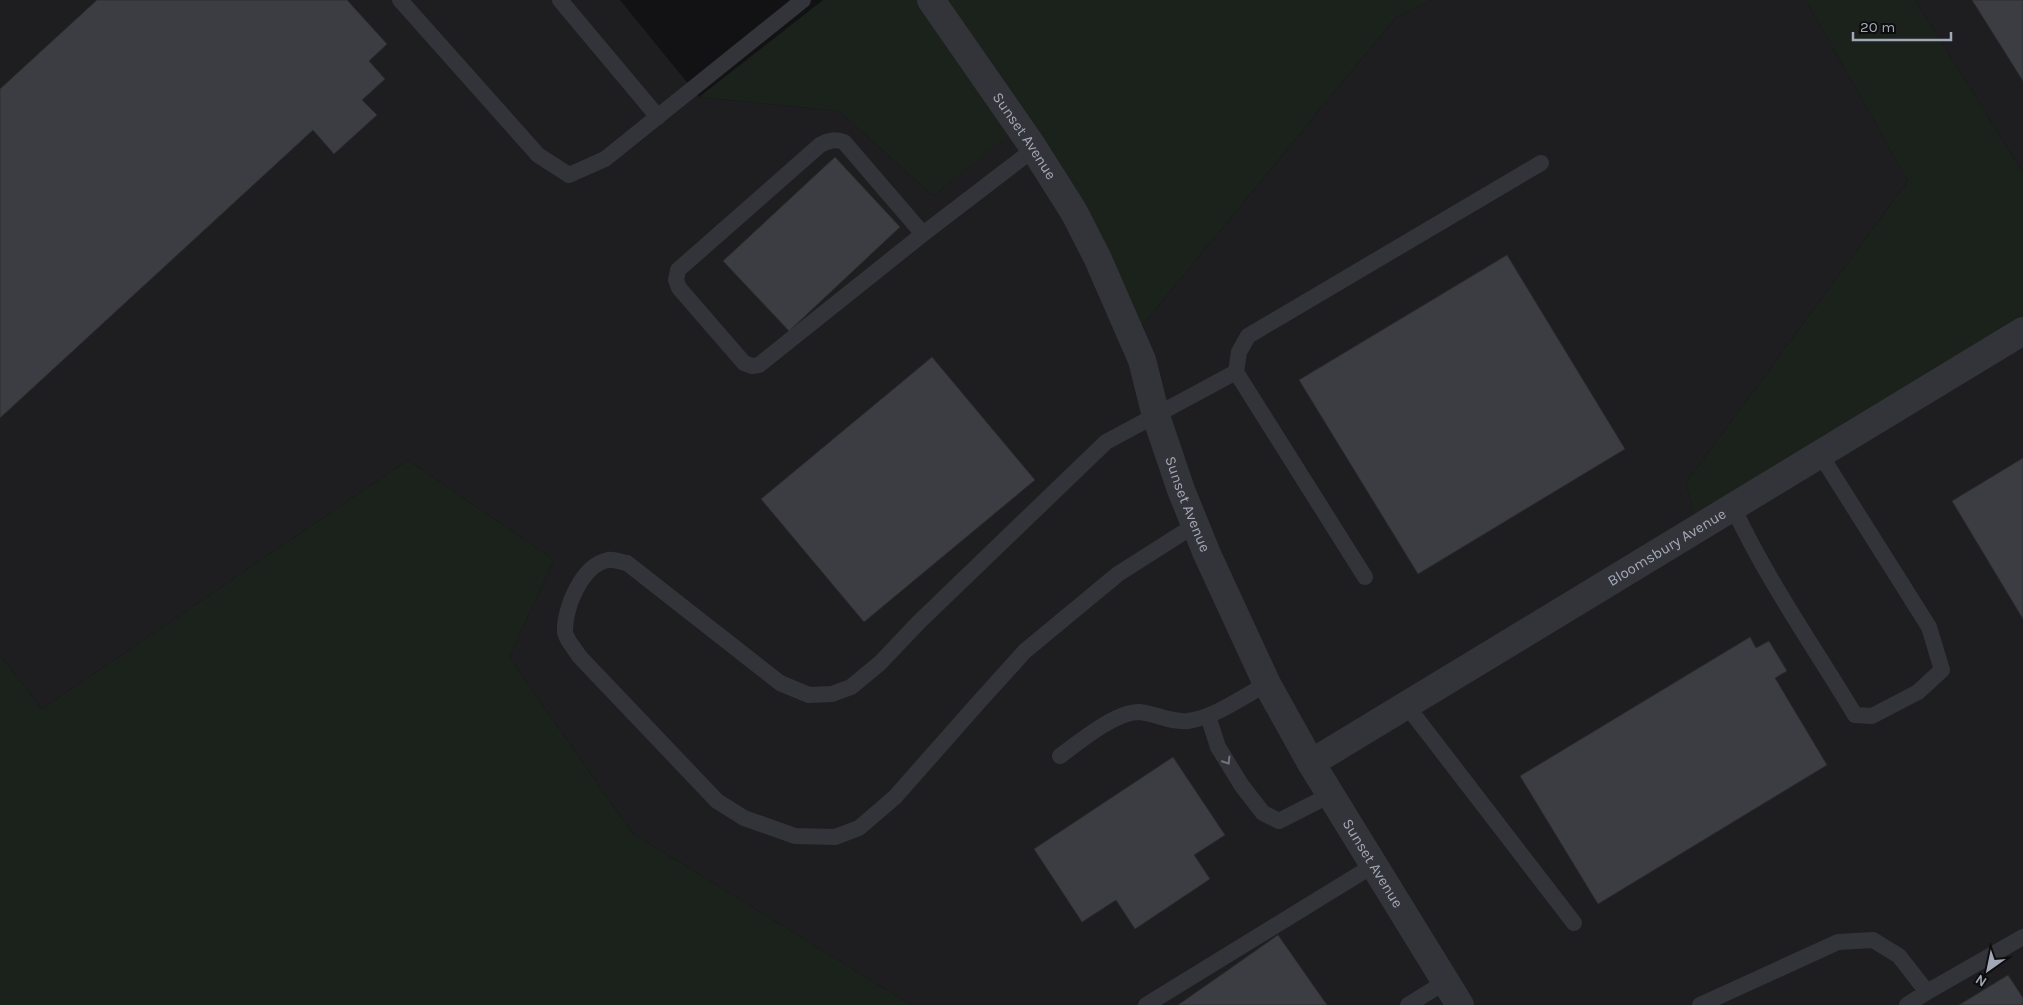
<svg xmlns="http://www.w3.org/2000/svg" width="2023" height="1005" font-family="Karla,sans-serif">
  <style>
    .built { fill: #1e1e21 }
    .green { fill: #1a221b }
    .building { fill: #3c3d42; stroke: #2c2c30 }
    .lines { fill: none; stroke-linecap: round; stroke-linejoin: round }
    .lane { stroke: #333439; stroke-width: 16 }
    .street { stroke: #333439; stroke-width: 28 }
    .oneway { stroke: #71747e }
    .labels { text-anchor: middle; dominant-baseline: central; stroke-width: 4; stroke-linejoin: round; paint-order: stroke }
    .street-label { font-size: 15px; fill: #a3a8b6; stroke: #0d0d0f }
  </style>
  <rect width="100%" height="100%" fill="#121214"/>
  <path class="built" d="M 0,0 L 620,0 L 699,97 L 839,111 L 933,196 L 1019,126 L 1131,339 L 1396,17 L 1432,0 L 1806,0 L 1908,181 L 1686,483 L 1699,533 L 2023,335 L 2023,1005 L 911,1005 L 632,833 L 509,657 L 554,560 L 408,460 L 42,709 L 0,655 Z
    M 1915,0 L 2023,0 L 2023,173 Z"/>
  <path class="green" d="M 823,0 L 1432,0 L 1396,17 L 1131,339 L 1019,127 L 933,196 L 839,111 L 699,97 Z
    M 1806,0 L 1915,0 L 2023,173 L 2023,335 L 1699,533 L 1686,483 L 1908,181 Z
    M 408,460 L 554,560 L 509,657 L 632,833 L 911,1005 L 0,1005 L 0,655 L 42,709 Z"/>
  <path class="building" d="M 97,0 L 347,0 L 387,44 L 369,61 L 385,79 L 362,100 L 377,115 L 334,154 L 313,130 L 0,418 L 0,89 Z
    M 1972,0 L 2023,0 L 2023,81 Z
    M 835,157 L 900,227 L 789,331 L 723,261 Z
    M 1507,255 L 1625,449 L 1418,574 L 1299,380 Z
    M 932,357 L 1035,480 L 864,622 L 761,499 Z
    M 2023,458 L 2023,619 L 1952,501 Z
    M 1750,637 L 1756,648 L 1769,641 L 1787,671 L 1775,678 L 1827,765 L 1598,904 L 1520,776 Z
    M 1173,757 L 1225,835 L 1194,855 L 1210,879 L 1135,929 L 1116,900 L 1082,922 L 1034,849 Z
    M 1278,935 L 1327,1005 L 1178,1005 Z
    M 2008,975 L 2023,998 L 2023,1005 L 1959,1005 Z"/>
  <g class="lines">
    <path class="lane" d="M 400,0 L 538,155 L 569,175 L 605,159 L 803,0
      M 560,0 L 658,117
      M 923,234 L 844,142 C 835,139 829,140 820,145 L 678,270 L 676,280 L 679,288 L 744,363 L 752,366 L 759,365 L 923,234 L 1034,149
      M 1236,372 L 1365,577
      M 1733,507 C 1767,580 1814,647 1855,715 L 1872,716 L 1918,692 L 1942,670 L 1929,627 L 1820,454
      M 1195,525 L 1118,574 L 1025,651 L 978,703 L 895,797 L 859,828 L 835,837 L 795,836 L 744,818 L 717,801 L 579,656 C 575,649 566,640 565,632 C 564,608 582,565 608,560 C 614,559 621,562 627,563 L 780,683 L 809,695 L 832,694 L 851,687 L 880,663 L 919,622 L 1106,442 L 1236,372 L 1239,352 L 1248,336 L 1541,163
      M 1407,706 L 1574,923
      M 1208,716 L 1218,747 L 1242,786 L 1263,813 L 1279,821 L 1330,795
      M 1060,756 C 1079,742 1115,712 1139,712 C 1155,713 1171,723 1188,721 C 1216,717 1242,697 1267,684
      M 1146,1005 L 1374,865
      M 1408,1005 L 1445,982
      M 1700,1005 L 1838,942 L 1873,940 L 1899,956 L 1927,992 L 2023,937
      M 1907,1005 L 1927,992"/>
    <g class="street">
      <path id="s1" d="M 931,0 L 1031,144 L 1074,212 L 1097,257 L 1142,360 L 1156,416 L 1181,490 L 1207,554 L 1267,684 L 1311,763 L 1460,1005"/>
      <path id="s2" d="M 1311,763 L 2023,331"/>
    </g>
  </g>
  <defs><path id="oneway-chevron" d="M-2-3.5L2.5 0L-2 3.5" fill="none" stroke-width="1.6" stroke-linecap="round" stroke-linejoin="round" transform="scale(1.25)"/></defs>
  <use class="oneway" href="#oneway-chevron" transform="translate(1227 761) rotate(58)"/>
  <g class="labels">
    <g class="street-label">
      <text stroke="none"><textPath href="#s1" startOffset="165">Sunset Avenue</textPath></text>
      <text stroke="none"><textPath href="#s1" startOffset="570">Sunset Avenue</textPath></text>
      <text stroke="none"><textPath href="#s2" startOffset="416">Bloomsbury Avenue</textPath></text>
      <text stroke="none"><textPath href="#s1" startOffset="975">Sunset Avenue</textPath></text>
    </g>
  </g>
  <g transform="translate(1988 970) rotate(213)" stroke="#0d0d0f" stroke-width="4" paint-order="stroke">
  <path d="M0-4L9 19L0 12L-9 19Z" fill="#a3a8b6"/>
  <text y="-8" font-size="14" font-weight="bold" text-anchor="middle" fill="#a3a8b6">N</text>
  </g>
  <path d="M1853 32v8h98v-8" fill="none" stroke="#a3a8b6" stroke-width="2.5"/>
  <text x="1860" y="32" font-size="15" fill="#a3a8b6" stroke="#0d0d0f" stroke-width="4" paint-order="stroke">20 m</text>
</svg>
